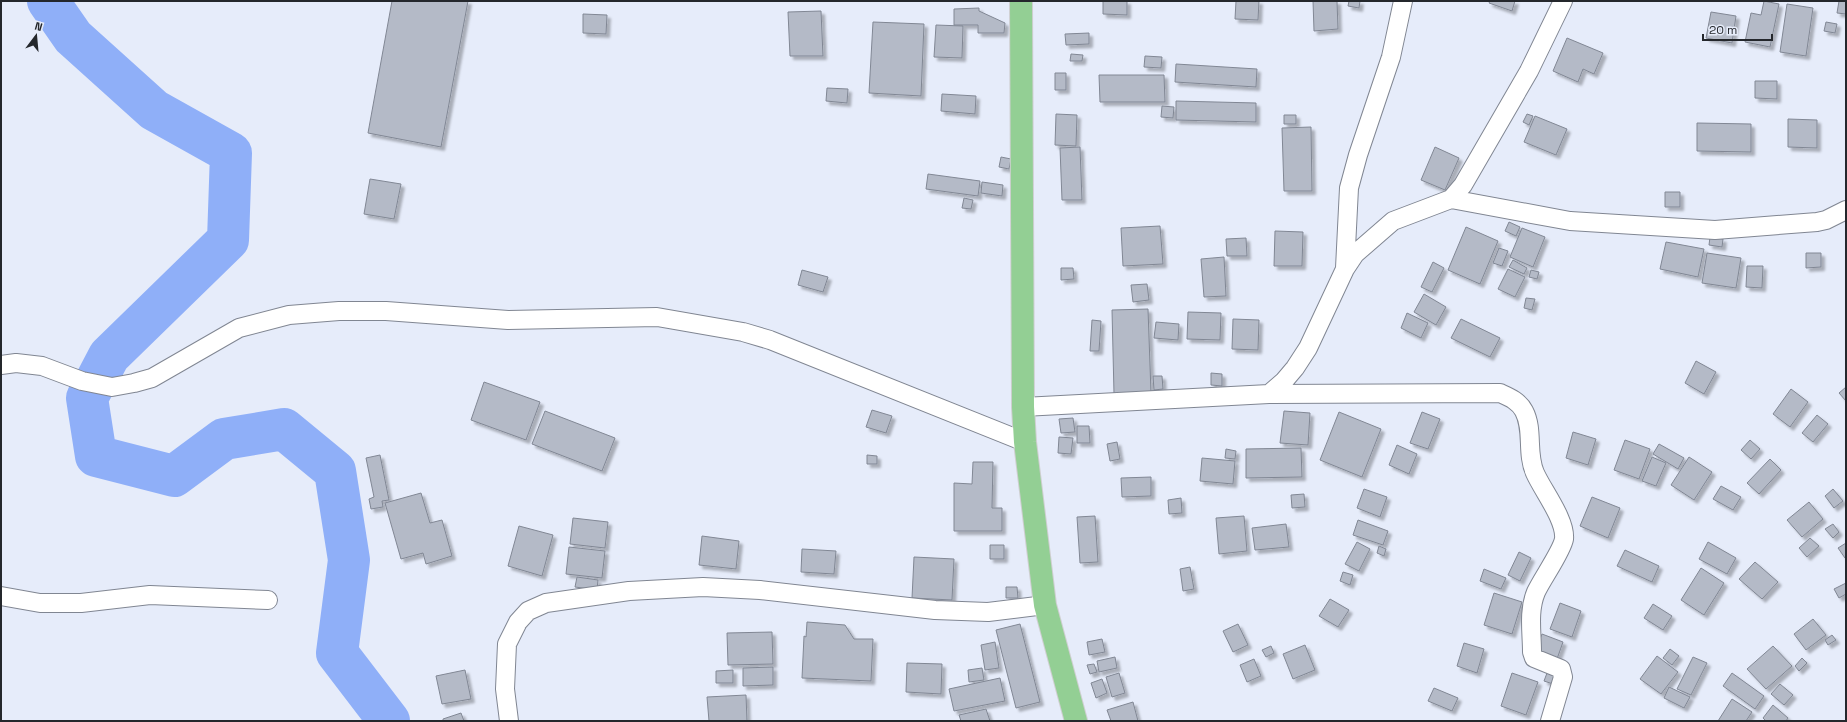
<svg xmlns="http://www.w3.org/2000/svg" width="1847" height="722" font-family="'Space Grotesk',sans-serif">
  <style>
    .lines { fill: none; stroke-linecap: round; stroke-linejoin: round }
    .river { stroke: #8faff8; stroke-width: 42 }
    .building { fill: #b4bac7; stroke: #818794; filter: url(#shadow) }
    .street-casing { stroke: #808692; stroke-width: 20 }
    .highway-casing { stroke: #cfcfd1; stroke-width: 24 }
    .street { stroke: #fff; stroke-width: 18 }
    .highway { stroke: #93cf94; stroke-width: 22 }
  </style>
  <defs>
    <filter id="shadow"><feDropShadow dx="3.5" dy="3.5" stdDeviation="1" flood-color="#0004"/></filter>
  </defs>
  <rect width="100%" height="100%" fill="#e6ecfa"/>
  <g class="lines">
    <path class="river" d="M 48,1 L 73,37 L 154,110 L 231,153 L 228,240 L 109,356 L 87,398 L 96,456 L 174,476 L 224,439 L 284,429 L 335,471 L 349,560 L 337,653 L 389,721"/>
  </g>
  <path class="building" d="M 392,1 L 468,1 L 441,147 L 368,133 Z
    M 1103,1 L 1127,1 L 1127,15 L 1103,14 Z
    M 1236,1 L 1259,1 L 1258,20 L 1235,19 Z
    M 1313,1 L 1337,1 L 1338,29 L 1314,31 Z
    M 1349,1 L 1360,1 L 1359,8 L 1348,6 Z
    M 1490,1 L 1515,1 L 1512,11 L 1489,3 Z
    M 1764,1 L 1779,4 L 1770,47 L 1745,42 L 1751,13 L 1761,15 Z
    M 1839,1 L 1846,1 L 1846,14 L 1837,13 Z
    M 1787,4 L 1813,8 L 1806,56 L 1780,52 Z
    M 979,8 L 979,11 L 1005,23 L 1004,33 L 978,33 L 978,25 L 954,25 L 954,9 Z
    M 821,11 L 823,56 L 790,56 L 788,12 Z
    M 1711,12 L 1736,16 L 1732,43 L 1706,38 Z
    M 583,14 L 607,15 L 606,34 L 583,33 Z
    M 873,22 L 924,24 L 921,96 L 869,93 Z
    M 1826,22 L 1837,24 L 1835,33 L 1824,31 Z
    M 936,25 L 963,26 L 962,58 L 934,57 Z
    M 1089,33 L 1089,44 L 1066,45 L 1065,34 Z
    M 1567,38 L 1603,53 L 1594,74 L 1583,69 L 1578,82 L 1553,71 Z
    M 1071,54 L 1083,55 L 1082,61 L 1070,61 Z
    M 1145,56 L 1162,57 L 1161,68 L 1144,67 Z
    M 1176,64 L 1257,69 L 1256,87 L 1175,82 Z
    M 1055,73 L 1066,73 L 1066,90 L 1055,90 Z
    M 1099,75 L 1164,75 L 1165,102 L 1100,102 Z
    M 1755,81 L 1777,81 L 1777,99 L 1755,98 Z
    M 827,88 L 848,89 L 847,103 L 826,101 Z
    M 942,94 L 976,96 L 975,114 L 941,111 Z
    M 1176,101 L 1256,103 L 1256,122 L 1176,120 Z
    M 1162,106 L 1174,107 L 1173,118 L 1161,117 Z
    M 1056,114 L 1077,115 L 1076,146 L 1055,145 Z
    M 1527,114 L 1533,116 L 1529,125 L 1523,122 Z
    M 1284,115 L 1296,115 L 1296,124 L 1284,124 Z
    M 1535,116 L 1567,129 L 1556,155 L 1524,142 Z
    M 1788,119 L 1817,120 L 1817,148 L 1788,147 Z
    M 1697,123 L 1751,124 L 1751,152 L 1697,151 Z
    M 1311,127 L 1312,191 L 1284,191 L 1282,128 Z
    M 1080,147 L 1082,200 L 1062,200 L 1060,148 Z
    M 1435,147 L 1459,158 L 1445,190 L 1421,180 Z
    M 1001,157 L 1011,159 L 1009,169 L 999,167 Z
    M 928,174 L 980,181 L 978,196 L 926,189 Z
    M 370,179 L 401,184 L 394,219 L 364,214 Z
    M 982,182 L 1003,185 L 1002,196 L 981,193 Z
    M 1665,192 L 1680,192 L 1680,207 L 1665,207 Z
    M 964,198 L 973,200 L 971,209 L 962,208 Z
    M 1509,222 L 1520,227 L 1516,236 L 1505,231 Z
    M 1160,226 L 1163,264 L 1123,266 L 1121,228 Z
    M 1466,227 L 1498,241 L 1480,284 L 1448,270 Z
    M 1522,228 L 1545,237 L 1533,267 L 1510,257 Z
    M 1275,231 L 1303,232 L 1302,266 L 1274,266 Z
    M 1710,237 L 1723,239 L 1722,247 L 1709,245 Z
    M 1246,238 L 1247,256 L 1227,256 L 1226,239 Z
    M 1666,242 L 1704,249 L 1698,277 L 1660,269 Z
    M 1499,248 L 1508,251 L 1502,266 L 1493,263 Z
    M 1707,253 L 1741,258 L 1736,288 L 1702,283 Z
    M 1806,253 L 1821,253 L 1821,267 L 1806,268 Z
    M 1224,257 L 1226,296 L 1204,297 L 1201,259 Z
    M 1513,260 L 1527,268 L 1524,274 L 1509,267 Z
    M 1433,262 L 1444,268 L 1432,292 L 1421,287 Z
    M 1747,266 L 1763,266 L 1762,288 L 1746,287 Z
    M 1061,268 L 1073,268 L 1074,279 L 1061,280 Z
    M 1508,269 L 1525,277 L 1515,297 L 1498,289 Z
    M 802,270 L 828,277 L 823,292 L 798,285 Z
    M 1531,270 L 1539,272 L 1537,279 L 1529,277 Z
    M 1147,284 L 1149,300 L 1133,302 L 1131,285 Z
    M 1424,294 L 1446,307 L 1436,325 L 1414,312 Z
    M 1526,298 L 1535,299 L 1532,310 L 1524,308 Z
    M 1148,309 L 1151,393 L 1114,394 L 1112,310 Z
    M 1188,312 L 1221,313 L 1220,340 L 1187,339 Z
    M 1407,313 L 1428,323 L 1421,338 L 1401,328 Z
    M 1233,319 L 1259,320 L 1258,350 L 1232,349 Z
    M 1461,319 L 1500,338 L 1490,357 L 1451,338 Z
    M 1092,320 L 1101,321 L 1099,351 L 1090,351 Z
    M 1156,322 L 1179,324 L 1178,340 L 1154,338 Z
    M 1696,361 L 1716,372 L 1704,394 L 1685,383 Z
    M 1211,373 L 1222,374 L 1222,386 L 1211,385 Z
    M 1153,376 L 1162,376 L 1163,389 L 1154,390 Z
    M 484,382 L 540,402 L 526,440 L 471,420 Z
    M 1846,387 L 1846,401 L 1839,393 Z
    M 1791,389 L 1808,402 L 1790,427 L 1773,414 Z
    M 872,410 L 892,416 L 886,433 L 866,427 Z
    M 545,411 L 615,438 L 602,471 L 532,444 Z
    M 1284,411 L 1310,413 L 1308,445 L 1280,443 Z
    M 1339,412 L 1381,429 L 1362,477 L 1320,460 Z
    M 1422,412 L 1440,419 L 1428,449 L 1410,443 Z
    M 1817,415 L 1828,424 L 1813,442 L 1802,433 Z
    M 1073,418 L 1075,432 L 1061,433 L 1059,419 Z
    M 1077,426 L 1089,426 L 1090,443 L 1077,443 Z
    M 1573,432 L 1596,439 L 1588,465 L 1566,458 Z
    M 1059,437 L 1073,438 L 1071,454 L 1058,453 Z
    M 1625,440 L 1650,449 L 1639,479 L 1614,470 Z
    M 1750,440 L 1760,449 L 1751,459 L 1741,450 Z
    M 1117,442 L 1120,459 L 1110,461 L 1107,444 Z
    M 1659,444 L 1684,458 L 1678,469 L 1653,454 Z
    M 1397,445 L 1417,454 L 1409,474 L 1389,465 Z
    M 1301,448 L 1302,477 L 1246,478 L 1246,449 Z
    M 1226,449 L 1236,451 L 1235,459 L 1225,458 Z
    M 380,455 L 389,500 L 382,501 L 383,507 L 371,509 L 369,499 L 374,497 L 366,458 Z
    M 867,455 L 877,456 L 877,464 L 867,464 Z
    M 1652,457 L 1666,463 L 1656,486 L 1642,481 Z
    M 1689,457 L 1712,472 L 1694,500 L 1671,485 Z
    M 1202,458 L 1235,461 L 1233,484 L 1200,481 Z
    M 1770,459 L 1781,470 L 1759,494 L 1747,483 Z
    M 973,462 L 993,462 L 992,508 L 1002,508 L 1002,531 L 954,531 L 954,483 L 972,484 Z
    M 1151,477 L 1151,496 L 1122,497 L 1121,478 Z
    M 1721,486 L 1741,497 L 1733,510 L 1713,499 Z
    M 1364,489 L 1387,497 L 1380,517 L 1357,508 Z
    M 1833,489 L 1843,501 L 1834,508 L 1825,496 Z
    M 421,493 L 430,523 L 442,520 L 452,556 L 426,564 L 423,553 L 401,559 L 385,503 Z
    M 1304,494 L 1305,507 L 1292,508 L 1291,495 Z
    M 1592,497 L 1620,508 L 1608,538 L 1580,526 Z
    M 1181,498 L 1182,513 L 1169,514 L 1168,500 Z
    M 1809,502 L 1823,519 L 1802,537 L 1787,520 Z
    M 1095,516 L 1098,562 L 1080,563 L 1077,517 Z
    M 1244,516 L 1247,551 L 1219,554 L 1216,518 Z
    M 573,518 L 608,522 L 605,548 L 570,544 Z
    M 1358,520 L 1388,531 L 1383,545 L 1353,535 Z
    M 1286,524 L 1289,547 L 1255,550 L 1252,528 Z
    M 1833,524 L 1839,532 L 1833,538 L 1825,529 Z
    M 519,526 L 553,535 L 542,576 L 508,566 Z
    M 702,536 L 739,541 L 736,569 L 699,565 Z
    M 1810,538 L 1819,546 L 1807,557 L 1799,548 Z
    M 1357,542 L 1370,549 L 1359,571 L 1345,564 Z
    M 1708,542 L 1736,558 L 1727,574 L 1699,559 Z
    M 1846,543 L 1846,557 L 1845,558 L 1838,548 Z
    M 990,545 L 1004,545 L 1004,559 L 990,559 Z
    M 1379,546 L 1386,549 L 1384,556 L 1377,553 Z
    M 569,547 L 605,551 L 602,578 L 566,574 Z
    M 802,549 L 836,551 L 834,574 L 801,572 Z
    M 1625,550 L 1659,566 L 1652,582 L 1617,566 Z
    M 1519,552 L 1531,558 L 1520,581 L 1508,575 Z
    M 914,557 L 954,559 L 952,600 L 912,598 Z
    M 1755,562 L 1778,582 L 1762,599 L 1739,579 Z
    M 1190,567 L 1194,589 L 1183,591 L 1180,569 Z
    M 1701,568 L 1724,583 L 1704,615 L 1681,600 Z
    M 1484,569 L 1506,578 L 1501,589 L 1480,581 Z
    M 1343,572 L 1353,575 L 1350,585 L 1340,581 Z
    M 577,577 L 598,580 L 597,590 L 575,587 Z
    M 1846,583 L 1846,594 L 1839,598 L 1834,589 Z
    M 1006,587 L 1017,587 L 1018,598 L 1006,598 Z
    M 1494,593 L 1522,602 L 1512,634 L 1484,625 Z
    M 1330,599 L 1349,610 L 1338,627 L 1319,616 Z
    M 1560,603 L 1581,611 L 1572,637 L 1550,629 Z
    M 1653,604 L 1672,616 L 1663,630 L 1644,618 Z
    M 1813,619 L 1826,635 L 1806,650 L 1794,634 Z
    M 807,622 L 845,625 L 854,639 L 873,639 L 871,681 L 802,678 L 804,636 L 806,637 Z
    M 1020,624 L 1040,702 L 1016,708 L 996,630 Z
    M 1238,624 L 1248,645 L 1233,652 L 1223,631 Z
    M 772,632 L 773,664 L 728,665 L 727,633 Z
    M 1542,634 L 1563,642 L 1557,659 L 1535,651 Z
    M 1832,635 L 1836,640 L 1828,645 L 1825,640 Z
    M 1102,639 L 1105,652 L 1089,655 L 1087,642 Z
    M 995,642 L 999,668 L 985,670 L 981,645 Z
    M 1464,643 L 1484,649 L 1477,673 L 1457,666 Z
    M 1305,645 L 1315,670 L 1293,679 L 1283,654 Z
    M 1271,646 L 1274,653 L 1266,657 L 1262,650 Z
    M 1773,646 L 1792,666 L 1766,689 L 1747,669 Z
    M 1670,649 L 1679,656 L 1672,665 L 1663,658 Z
    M 1657,656 L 1678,672 L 1661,694 L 1640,679 Z
    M 1115,657 L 1117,668 L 1099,672 L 1097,661 Z
    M 1693,657 L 1707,663 L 1691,695 L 1677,689 Z
    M 1802,658 L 1807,663 L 1799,671 L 1795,666 Z
    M 1254,659 L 1261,676 L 1247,682 L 1240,665 Z
    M 907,663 L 942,664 L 941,694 L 906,692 Z
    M 1094,664 L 1097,672 L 1090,674 L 1087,665 Z
    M 773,667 L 773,685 L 743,686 L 743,668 Z
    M 982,668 L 984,680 L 969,682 L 968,670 Z
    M 465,670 L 471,699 L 442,704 L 436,676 Z
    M 733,670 L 733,683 L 716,683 L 716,671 Z
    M 1119,673 L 1125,693 L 1112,697 L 1106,677 Z
    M 1512,673 L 1538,682 L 1526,715 L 1501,706 Z
    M 1547,673 L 1559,677 L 1556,685 L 1544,681 Z
    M 1732,673 L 1764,696 L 1755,709 L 1723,686 Z
    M 1000,678 L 1005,701 L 954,711 L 949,689 Z
    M 1102,679 L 1107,693 L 1096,698 L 1091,683 Z
    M 1780,684 L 1793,695 L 1784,705 L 1771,694 Z
    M 1669,687 L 1690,697 L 1684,708 L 1664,698 Z
    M 1434,688 L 1458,698 L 1452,711 L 1428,701 Z
    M 746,695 L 747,721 L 709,721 L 707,697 Z
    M 1732,699 L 1752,712 L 1746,721 L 1718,721 Z
    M 1133,702 L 1138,721 L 1111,721 L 1107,710 Z
    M 1773,705 L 1788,718 L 1786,721 L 1766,721 L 1763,718 Z
    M 986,709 L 990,721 L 961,721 L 959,715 Z
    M 461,713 L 464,721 L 443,721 L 443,719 Z"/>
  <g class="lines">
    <defs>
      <path id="street" d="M 1451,199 L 1570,221 L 1715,230 L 1817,222 L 1826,220 L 1846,210
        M 1345,268 L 1349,188 L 1358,155 L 1391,57 L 1403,1
        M 1,365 L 16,363 L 42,366 L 82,381 L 112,387 L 134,383 L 152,378 L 239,328 L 289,315 L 339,311 L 386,311 L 508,320 L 657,317 L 743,332 L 770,340 L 1025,442
        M 1269,394 L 1500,393 C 1509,397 1519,401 1524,411 C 1534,430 1526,453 1535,473 C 1543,491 1566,520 1564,539 C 1562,551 1542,579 1536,592 C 1528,611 1532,633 1532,652 L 1534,658 L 1561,669 L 1563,677 L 1550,721
        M 1023,407 L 1269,394 L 1284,381 L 1295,368 L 1308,348 L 1345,269 L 1355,254 L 1393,221 L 1451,199 L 1463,185 L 1529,71 L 1563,1
        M 1,596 L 40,603 L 81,603 L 150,595 L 268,600
        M 509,721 L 505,689 L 507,644 L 518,622 L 528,611 L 546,603 L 629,591 L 703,587 L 760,590 L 935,610 L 988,612 L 1045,605"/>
      <path id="highway" d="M 1021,1 L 1023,407 L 1025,442 L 1045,605 L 1076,721"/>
    </defs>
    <use href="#street" class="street-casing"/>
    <use href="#highway" class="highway-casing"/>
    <use href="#street" class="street"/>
    <use href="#highway" class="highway"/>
  </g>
  <rect width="1847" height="722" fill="none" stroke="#24272c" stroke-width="4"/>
  <g transform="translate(36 36) rotate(16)" stroke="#e6ecfa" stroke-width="3" paint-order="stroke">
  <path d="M0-3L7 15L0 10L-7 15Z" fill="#24272c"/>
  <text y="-6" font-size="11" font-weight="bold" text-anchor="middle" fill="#24272c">N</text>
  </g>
  <path d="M1703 34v6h69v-6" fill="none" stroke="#24272c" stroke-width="2"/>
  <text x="1709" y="34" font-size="12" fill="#24272c" stroke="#e6ecfa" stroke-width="3" paint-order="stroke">20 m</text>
</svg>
